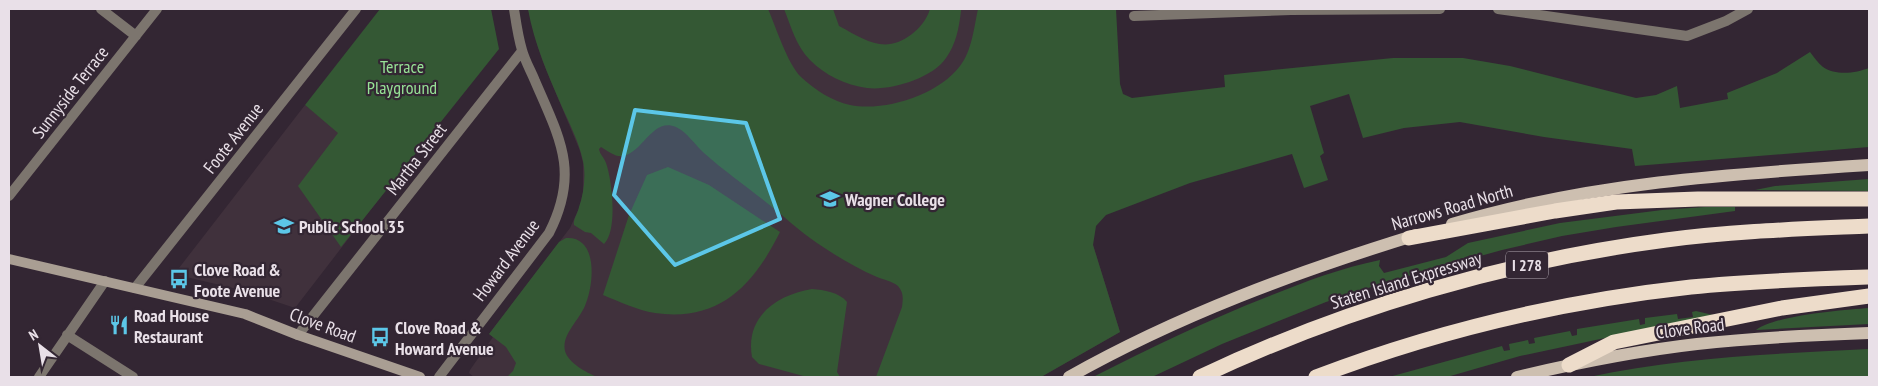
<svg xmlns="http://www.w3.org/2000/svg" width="1878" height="386" font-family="'PT Sans Narrow',sans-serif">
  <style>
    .education { fill: #40313c }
    .green { fill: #345834 }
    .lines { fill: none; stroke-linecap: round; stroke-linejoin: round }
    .minor { stroke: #7c756e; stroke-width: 10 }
    .secondary { stroke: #a99e93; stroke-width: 10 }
    .primary { stroke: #cdbfb0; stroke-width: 12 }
    .motorway { stroke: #eddcca; stroke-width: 15 }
    .marked { fill: #5cc7e8; fill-opacity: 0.2; stroke: #5cc7e8; stroke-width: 4; stroke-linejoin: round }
    .labels { text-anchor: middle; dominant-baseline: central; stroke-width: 4.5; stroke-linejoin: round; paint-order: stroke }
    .shield { fill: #332633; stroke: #b2a8b2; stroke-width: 1 }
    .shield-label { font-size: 16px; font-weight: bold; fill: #e9e0e8 }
    .park-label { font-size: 18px; fill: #97e396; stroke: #332633 }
    .street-label { font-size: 18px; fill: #e9e0e8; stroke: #332633 }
    .poi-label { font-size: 18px; font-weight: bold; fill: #e9e0e8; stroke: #332633; text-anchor: start }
  </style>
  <rect width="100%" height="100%" fill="#332633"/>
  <path class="education" d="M 528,9 L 1020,9 L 1120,332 L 1041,377 L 474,377 L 469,373 L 470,370 L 493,337 L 489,334 L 570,228 L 580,206 L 583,192 L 583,163 L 580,151 L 543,62 L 536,41 Z
    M 305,105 L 396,177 L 295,308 L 241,290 L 178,275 L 179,268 Z"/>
  <path class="green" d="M 380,9 L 491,9 L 499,49 L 341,247 L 298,186 L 338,133 L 305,105 Z
    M 528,9 L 768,9 C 776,27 787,63 801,77 C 815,90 832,101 850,105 C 885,112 938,95 960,66 C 972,51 974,27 978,9 L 1116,9 L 1120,84 L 1123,94 L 1132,98 L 1225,87 L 1224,75 L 1393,58 L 1463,58 L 1510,66 L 1636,98 L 1656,95 L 1677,86 L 1680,108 L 1728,99 L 1727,93 L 1777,73 L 1810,52 C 1814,57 1818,63 1823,67 C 1836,76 1856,73 1869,68 L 1869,147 L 1635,166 L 1632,149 L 1544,137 L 1460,122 L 1404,128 L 1363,138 L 1349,94 L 1310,106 L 1324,153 L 1320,156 L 1328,180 L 1304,188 L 1292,154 L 1190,183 L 1106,215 L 1096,226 L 1093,245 L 1120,332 L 1041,377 L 876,377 L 902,307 C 903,299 904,293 898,286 C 892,281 884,280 877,277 C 856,268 836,256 817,243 C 799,231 784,216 767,203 C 746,186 724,171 704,153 C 695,145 687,132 676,127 C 651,116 641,159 618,156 C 613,155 606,150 601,147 L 599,149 C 600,155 604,157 606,163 C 612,179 618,231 604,244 L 591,233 L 585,232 L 574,225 C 573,219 578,213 579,207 C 584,193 586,175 583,161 C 579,142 570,125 562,107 C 548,75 534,43 528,9 Z
    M 784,9 L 833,9 L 839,26 C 865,40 885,55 912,34 C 920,28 927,19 930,9 L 961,9 L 961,11 C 959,28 956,44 946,58 C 933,78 890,91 867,88 C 845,85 825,75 810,60 C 796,46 791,26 784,9 Z
    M 668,167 L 709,185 L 780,232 C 753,286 719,322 655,313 C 637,310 620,302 603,295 L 629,215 L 647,175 Z
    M 1869,179 L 1869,191 L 1755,190 L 1775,186 Z
    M 1705,207 L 1735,207 L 1735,211 L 1616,227 L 1562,236 L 1502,250 L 1383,283 L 1326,302 L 1222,344 L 1152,377 L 1093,377 C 1150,348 1208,320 1267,297 C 1304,282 1341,268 1380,260 L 1379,266 L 1384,273 L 1446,257 L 1468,243 L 1560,223 L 1662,210 Z
    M 566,238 C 598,236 594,283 586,303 C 581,319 561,334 565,351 C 569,364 586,372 597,377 L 507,377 L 513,371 L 516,363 L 506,347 L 489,334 L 559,242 Z
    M 812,289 C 824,290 839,292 847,302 L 837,372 L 840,377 L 807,377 L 759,364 L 752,357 C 745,317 776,295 812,289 Z
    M 1869,308 L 1869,324 L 1756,330 C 1776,315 1843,310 1869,308 Z
    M 1696,311 L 1713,315 L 1520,356 L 1447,377 L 1389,377 L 1502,346 L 1504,351 L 1510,350 L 1509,344 L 1528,340 L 1529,344 L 1535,343 L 1534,338 L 1570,331 L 1572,336 L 1577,335 L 1577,329 L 1639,319 L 1640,325 L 1645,324 L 1645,318 L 1677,314 L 1678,319 L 1693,317 L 1692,312 Z
    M 1869,349 L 1869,377 L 1589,377 C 1681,357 1775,354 1869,349 Z"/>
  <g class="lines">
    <path class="minor" d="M 101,9 L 136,36
      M 1498,9 L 1687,36 L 1726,21 L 1748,9
      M 1134,16 L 1291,10 L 1440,9
      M 9,196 L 157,9
      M 135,288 L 356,9
      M 67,335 L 133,377
      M 298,335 L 522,51
      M 39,377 L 105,281
      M 439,377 L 549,233 C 580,172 560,139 535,81 C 531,71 525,61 522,50 C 518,37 516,22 514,9"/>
    <path class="secondary" d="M 9,259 L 245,314 L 298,335 L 420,377"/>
    <path class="primary" d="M 1452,224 C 1588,183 1728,174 1869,165
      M 1069,377 C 1179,315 1296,272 1416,235
      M 1517,377 C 1576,363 1636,351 1697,344 C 1754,338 1812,335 1869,333"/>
    <path class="motorway" d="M 1409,238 L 1555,211 L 1616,202 L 1698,199 L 1869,199
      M 1569,365 L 1614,342 L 1782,308 L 1869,296
      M 1200,377 C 1346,308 1506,261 1666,240 C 1733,231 1801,229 1869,226
      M 1316,377 C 1436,331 1564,301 1691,287 C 1750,281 1810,279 1869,277"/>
  </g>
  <path class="marked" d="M 635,110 L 746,123 L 780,219 L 675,265 L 614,195 Z"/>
  <defs>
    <symbol id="university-bare" viewBox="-9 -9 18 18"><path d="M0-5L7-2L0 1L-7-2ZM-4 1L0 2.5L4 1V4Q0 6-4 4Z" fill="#5cc7e8" stroke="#332633" stroke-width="2.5" paint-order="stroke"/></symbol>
    <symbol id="school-bare" viewBox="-9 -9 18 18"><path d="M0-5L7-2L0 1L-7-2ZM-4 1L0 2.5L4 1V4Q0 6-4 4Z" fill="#5cc7e8" stroke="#332633" stroke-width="2.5" paint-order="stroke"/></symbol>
    <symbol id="bus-bare" viewBox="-9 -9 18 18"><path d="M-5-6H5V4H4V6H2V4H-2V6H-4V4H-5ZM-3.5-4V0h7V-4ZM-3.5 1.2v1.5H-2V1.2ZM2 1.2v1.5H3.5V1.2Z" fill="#5cc7e8" stroke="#332633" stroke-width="2.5" paint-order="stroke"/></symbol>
    <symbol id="restaurant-bare" viewBox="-9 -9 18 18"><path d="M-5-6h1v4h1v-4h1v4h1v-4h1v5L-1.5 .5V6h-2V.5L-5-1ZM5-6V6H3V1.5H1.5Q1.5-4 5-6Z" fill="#5cc7e8" stroke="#332633" stroke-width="2.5" paint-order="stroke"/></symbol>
  </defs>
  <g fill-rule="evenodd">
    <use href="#university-bare" x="816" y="185" width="28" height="28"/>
    <use href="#school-bare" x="270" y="212" width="28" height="28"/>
    <use href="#bus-bare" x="165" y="265" width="28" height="28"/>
    <use href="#restaurant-bare" x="105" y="311" width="28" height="28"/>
    <use href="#bus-bare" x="366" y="323" width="28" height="28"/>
  </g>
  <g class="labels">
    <rect class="shield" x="1506" y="251.5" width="42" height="27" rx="4"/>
    <g class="shield-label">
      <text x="1527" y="265">I 278</text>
    </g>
    <g class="park-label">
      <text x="402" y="66">Terrace<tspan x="402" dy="21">Playground</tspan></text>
    </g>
    <g class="street-label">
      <text transform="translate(70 92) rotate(-52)">Sunnyside Terrace</text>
      <text transform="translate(233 138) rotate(-52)">Foote Avenue</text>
      <text transform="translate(416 159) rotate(-52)">Martha Street</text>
      <text transform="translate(1452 207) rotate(-16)">Narrows Road North</text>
      <text transform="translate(506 260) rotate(-53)">Howard Avenue</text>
      <text transform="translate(1406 280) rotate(-17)">Staten Island Expressway</text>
      <text transform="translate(323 325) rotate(20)">Clove Road</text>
      <text transform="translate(1690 328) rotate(-7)">Clove Road</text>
    </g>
    <g class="poi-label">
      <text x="845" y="199">Wagner College</text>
      <text x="299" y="226">Public School 35</text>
      <text x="194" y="269">Clove Road &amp;<tspan x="194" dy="21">Foote Avenue</tspan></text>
      <text x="134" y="315">Road House<tspan x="134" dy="21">Restaurant</tspan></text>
      <text x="395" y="327">Clove Road &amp;<tspan x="395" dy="21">Howard Avenue</tspan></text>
    </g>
  </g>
  <rect width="1878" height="386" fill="none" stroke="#e9e0e8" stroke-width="20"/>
  <g transform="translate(40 346) rotate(329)" stroke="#332633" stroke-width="4" paint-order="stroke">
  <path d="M0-4L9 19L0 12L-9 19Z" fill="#e9e0e8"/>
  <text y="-8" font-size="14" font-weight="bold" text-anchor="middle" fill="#e9e0e8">N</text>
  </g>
</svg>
